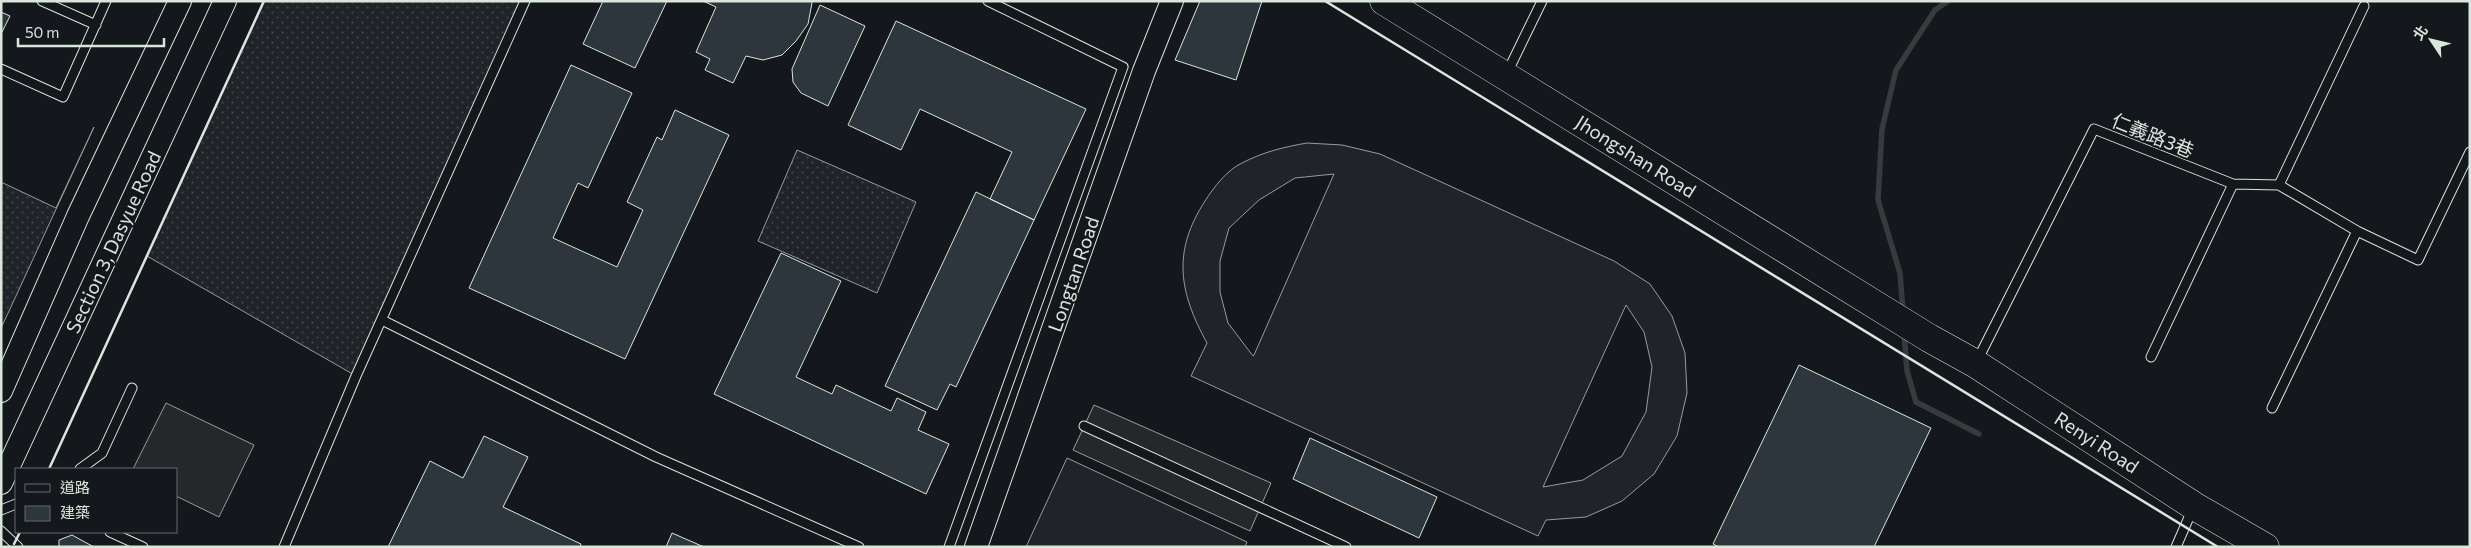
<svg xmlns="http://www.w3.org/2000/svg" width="2471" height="548" font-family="Commissioner,'Noto Sans TC',sans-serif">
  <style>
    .grass { fill: url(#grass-dots); stroke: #939e99 }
    .pitch { fill: #202428; stroke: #939e99; fill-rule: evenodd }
    .parking { fill: #24282b; stroke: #939e99 }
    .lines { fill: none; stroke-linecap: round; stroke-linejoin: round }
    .stream { stroke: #363b3e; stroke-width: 5.5 }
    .building { fill: #2c363c; stroke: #d8e6dc }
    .service-casing { stroke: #d8e6dc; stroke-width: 11 }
    .tertiary-casing { stroke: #d8e6dc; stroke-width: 24 }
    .primary-casing { stroke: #d8e6dc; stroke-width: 29 }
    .service { stroke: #14181c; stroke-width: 9 }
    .tertiary { stroke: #14181c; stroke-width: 22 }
    .primary { stroke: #14181c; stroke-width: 28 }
    .wall { stroke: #d8e6dc; stroke-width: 2.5 }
    .labels { text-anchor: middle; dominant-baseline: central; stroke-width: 4; stroke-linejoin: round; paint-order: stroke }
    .street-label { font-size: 19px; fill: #d8e6dc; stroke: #14181c }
  </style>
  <defs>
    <pattern id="grass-dots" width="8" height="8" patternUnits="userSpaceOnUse" patternTransform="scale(1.25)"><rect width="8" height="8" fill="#202428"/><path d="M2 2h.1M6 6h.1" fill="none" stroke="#404447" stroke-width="1.8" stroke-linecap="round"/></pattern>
  </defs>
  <rect width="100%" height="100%" fill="#14181c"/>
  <path class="grass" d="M 264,1 L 524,1 L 356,376 L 147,256 Z
    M 94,127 L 10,309 L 1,328 L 1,182 L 56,208 Z
    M 797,150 L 916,202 L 877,293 L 758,241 Z"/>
  <path class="pitch" d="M 1307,143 L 1342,145 L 1380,154 L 1614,261 L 1650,284 L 1672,316 L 1685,353 L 1687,393 L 1677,436 L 1654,474 L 1622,501 L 1586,517 L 1546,520 L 1538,536 L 1191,376 L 1207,343 C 1179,292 1172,252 1205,201 C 1214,187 1227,170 1242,163 C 1263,152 1284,147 1307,143 ZM 1334,174 L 1254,355 L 1253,356 L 1228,323 L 1220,292 L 1220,261 L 1229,228 L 1259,200 L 1295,178 ZM 1626,305 L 1644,332 L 1652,367 L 1646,412 L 1622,456 L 1583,480 L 1543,487 Z
    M 1067,458 L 1247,542 L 1245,547 L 1026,547 Z"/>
  <path class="parking" d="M 166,403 L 254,445 L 219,517 L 176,496 L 176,469 L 133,469 Z
    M 1094,405 L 1271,483 L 1250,531 L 1073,450 Z"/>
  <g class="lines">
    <path class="stream" d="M 1903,312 L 1900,273 L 1878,200 L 1882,129 L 1896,70 L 1935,10 L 1948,1
      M 1904,332 L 1907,371 L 1916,402 L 1979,434"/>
  </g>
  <path class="building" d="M 603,1 L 667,1 L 635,68 L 583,44 Z
    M 703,1 L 811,1 L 812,3 L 808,24 L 796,41 L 782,55 L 763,60 L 746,56 L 733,83 L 705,70 L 710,59 L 696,52 L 716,7 Z
    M 1200,1 L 1262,1 L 1236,80 L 1175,60 Z
    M 820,5 L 865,26 L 828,106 L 801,93 L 793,82 L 792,69 Z
    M 1,12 L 10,16 L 1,34 Z
    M 896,21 L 1086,109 L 1034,220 L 990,199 L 1012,152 L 920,109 L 901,150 L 848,125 Z
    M 571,65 L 632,93 L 588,188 L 578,183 L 553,238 L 617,267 L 643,210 L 627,202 L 657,137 L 662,140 L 675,110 L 729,135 L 625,359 L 469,288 Z
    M 976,192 L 1034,220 L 956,387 L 950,384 L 937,410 L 885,386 Z
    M 781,253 L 841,281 L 796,377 L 832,394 L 836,385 L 891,411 L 897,398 L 926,412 L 918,430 L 949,444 L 926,494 L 714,394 Z
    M 1799,365 L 1931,428 L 1874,547 L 1719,547 L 1713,544 Z
    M 484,436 L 528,457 L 503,507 L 581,544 L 580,547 L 388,547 L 430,461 L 463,478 Z
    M 1310,438 L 1437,497 L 1419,538 L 1293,479 Z
    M 672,533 L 704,547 L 666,547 Z
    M 72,535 L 94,547 L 59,547 L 59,540 Z"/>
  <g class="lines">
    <defs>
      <path id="service" d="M 42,1 L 96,25
        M 1,69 L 63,97 L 106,1
        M 1507,73 L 1542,1
        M 2279,185 L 2364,6
        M 2357,231 L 2418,260 L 2470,152
        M 382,320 L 656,457 L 859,547
        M 2151,357 L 2233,184
        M 1977,361 L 2094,129 L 2233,184 L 2279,185 L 2357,231 L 2272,408
        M 1084,426 L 1346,547
        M 80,469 L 102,453 L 132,388
        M 1,510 L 16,504
        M 1,531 L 18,547
        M 110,532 L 143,547
        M 284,547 L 356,376 L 525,1
        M 949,547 L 1123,67 L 988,1
        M 2176,547 L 2193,508"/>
      <path id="tertiary" d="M 1,391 L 78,216 L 180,1
        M 1,483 L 225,1
        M 976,547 L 1144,71 L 1172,1"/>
      <path id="primary" d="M 1384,1 L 1929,338 L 1976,364 L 2194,506 L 2265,547"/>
    </defs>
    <use href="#service" class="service-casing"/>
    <use href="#tertiary" class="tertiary-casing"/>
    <use href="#primary" class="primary-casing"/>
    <use href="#service" class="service"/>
    <use href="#tertiary" class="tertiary"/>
    <use href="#primary" class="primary"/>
    <path class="wall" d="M 1325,1 L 2218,547
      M 49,469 L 264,1
      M 14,544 L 20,532"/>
  </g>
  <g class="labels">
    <g class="street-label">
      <text transform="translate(2153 135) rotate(22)">仁義路3巷</text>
      <text transform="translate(1636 156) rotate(32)">Jhongshan Road</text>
      <text transform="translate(113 242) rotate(-65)">Section 3, Dasyue Road</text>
      <text transform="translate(1073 274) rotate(-71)">Longtan Road</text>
      <text transform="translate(2097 442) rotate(33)">Renyi Road</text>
    </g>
  </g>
  <rect width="2471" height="548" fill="none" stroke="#d8e6dc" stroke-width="5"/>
  <rect x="15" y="468" width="162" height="65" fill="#14181c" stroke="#626a69"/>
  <rect x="25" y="484" width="25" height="8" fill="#14181c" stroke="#626a69"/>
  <text x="60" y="493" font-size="15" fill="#d8e6dc">道路</text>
  <rect x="25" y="506" width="25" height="15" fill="#2c363c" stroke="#626a69"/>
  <text x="60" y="518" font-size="15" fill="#d8e6dc">建築</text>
  <g transform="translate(2431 40) rotate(305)" stroke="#14181c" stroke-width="4" paint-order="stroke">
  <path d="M0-4L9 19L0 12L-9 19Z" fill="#d8e6dc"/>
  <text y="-8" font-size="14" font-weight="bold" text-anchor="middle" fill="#d8e6dc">北</text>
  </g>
  <path d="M18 38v8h146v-8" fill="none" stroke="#d8e6dc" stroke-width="2.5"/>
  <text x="25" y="38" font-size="15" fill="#d8e6dc" stroke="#14181c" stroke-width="4" paint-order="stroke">50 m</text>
</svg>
